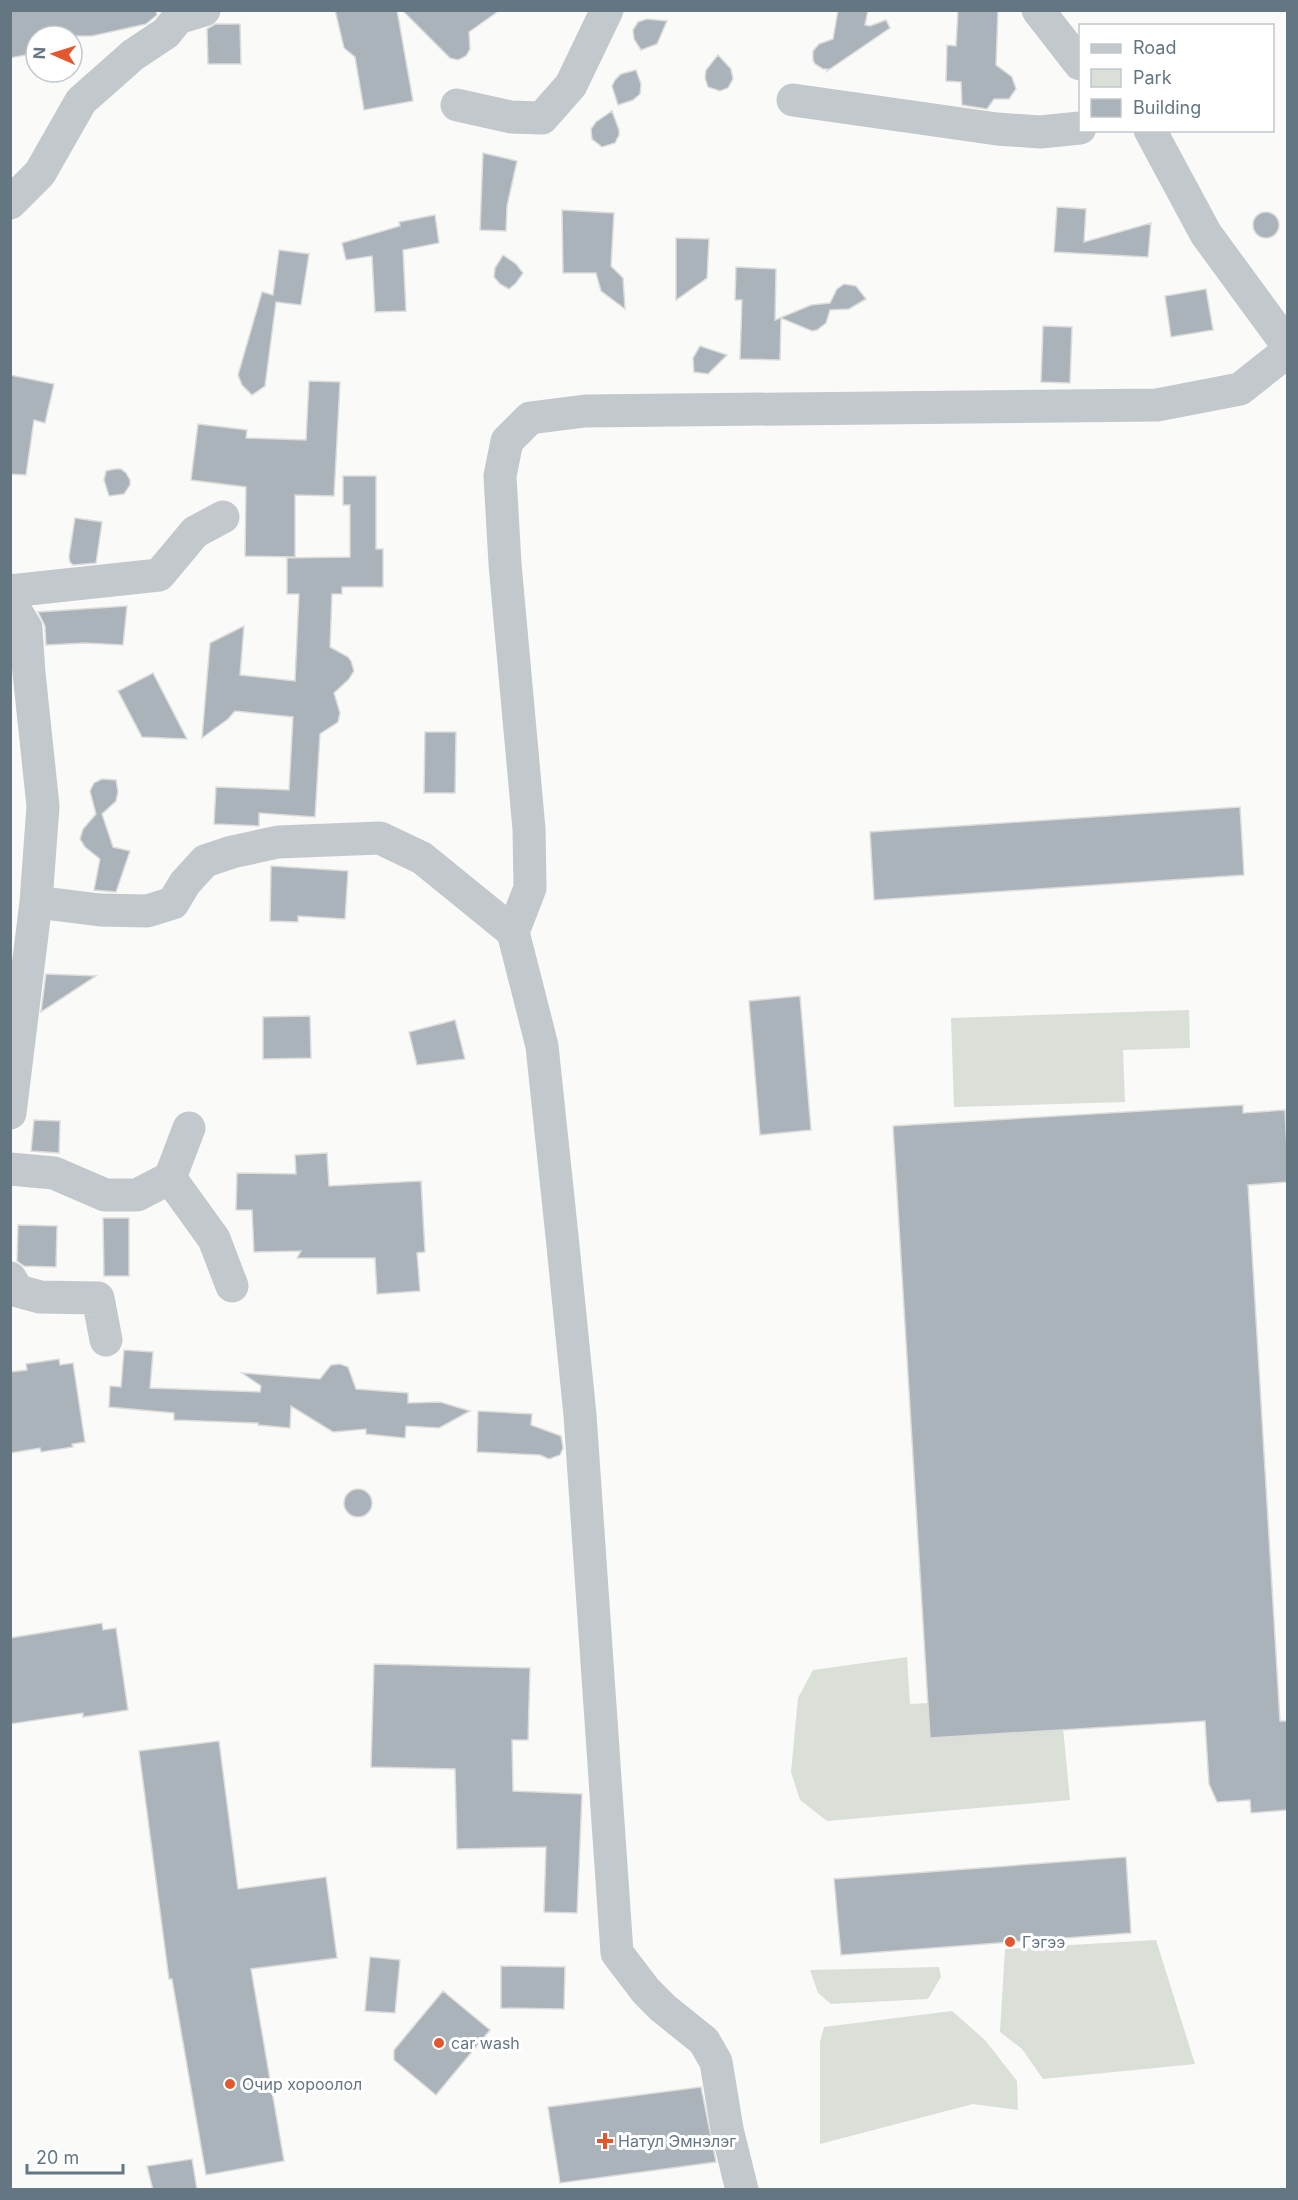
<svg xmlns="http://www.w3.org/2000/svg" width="1298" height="2200" font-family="Inter,sans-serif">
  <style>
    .green { fill: #dadfd7 }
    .building { fill: #aab3b9; stroke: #dcdcda; stroke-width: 1.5 }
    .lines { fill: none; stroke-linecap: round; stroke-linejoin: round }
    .street { stroke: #c3c8cc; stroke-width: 33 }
    .poi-dot { fill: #e4572e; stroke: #fff; stroke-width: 2 }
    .labels { text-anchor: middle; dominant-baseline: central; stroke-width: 6; stroke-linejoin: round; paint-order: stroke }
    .poi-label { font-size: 16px; fill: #657683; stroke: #fff; text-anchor: start }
  </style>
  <rect width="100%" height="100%" fill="#fafaf8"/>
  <path class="green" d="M 1189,1010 L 1190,1048 L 1123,1050 L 1125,1102 L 954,1107 L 951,1018 Z
    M 907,1657 L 910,1704 L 1060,1696 L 1070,1800 L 827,1821 L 800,1800 L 791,1772 L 798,1698 L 813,1670 Z
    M 1156,1940 L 1195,2064 L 1043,2079 L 1022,2049 L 1000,2032 L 1005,1949 Z
    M 939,1967 L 941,1977 L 928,1999 L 831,2004 L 818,1993 L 810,1970 Z
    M 952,2011 L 985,2040 L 1017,2081 L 1018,2110 L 973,2104 L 820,2144 L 820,2042 L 824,2027 Z"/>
  <path class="building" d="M 10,10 L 156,10 L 157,15 L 146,24 L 92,36 L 36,36 L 36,53 L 10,58 Z
    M 335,10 L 397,10 L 413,101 L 364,110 L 355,57 L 344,48 Z
    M 402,10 L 500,10 L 469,32 L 470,49 L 466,56 L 458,60 L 450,58 Z
    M 838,10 L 868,10 L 865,25 L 870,26 L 886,20 L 890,28 L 827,71 L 828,69 L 823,69 L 815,64 L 813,60 L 813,51 L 819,44 L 833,39 Z
    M 958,10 L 998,10 L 996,65 L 1012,77 L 1016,89 L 1009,99 L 994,99 L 987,109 L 962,105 L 961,82 L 946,81 L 947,45 L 956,46 Z
    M 647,19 L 667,21 L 657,44 L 641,50 L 634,39 L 633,30 L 638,22 Z
    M 215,24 L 240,24 L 241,64 L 208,64 L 207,29 Z
    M 718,55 L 731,69 L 733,79 L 728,88 L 720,91 L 708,87 L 705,78 L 706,70 Z
    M 636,70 L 641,84 L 640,94 L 633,100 L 618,105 L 612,86 L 615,80 L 621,74 Z
    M 612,111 L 619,130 L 619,135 L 615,143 L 602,147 L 592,139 L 591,129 L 596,122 Z
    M 483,153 L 517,161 L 507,206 L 506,231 L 480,230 Z
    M 1057,207 L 1086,209 L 1084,242 L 1151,223 L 1148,257 L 1054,252 Z
    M 562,210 L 614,213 L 611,266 L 623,278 L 625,309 L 601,291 L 596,273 L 563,273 Z
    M1253 225a13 13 0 1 1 26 0a13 13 0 1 1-26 0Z
    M 435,215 L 439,243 L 403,250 L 406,311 L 375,312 L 372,256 L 346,260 L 342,243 L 400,226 L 399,222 Z
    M 676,238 L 709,239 L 707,278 L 676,300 Z
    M 279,250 L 309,254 L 301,305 L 276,302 L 265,386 L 252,395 L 242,385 L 238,375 L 262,292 L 273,295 Z
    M 503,255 L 516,264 L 523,273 L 516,283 L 509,289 L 500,284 L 494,277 L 495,268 Z
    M 736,267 L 776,269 L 775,320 L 811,305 L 830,303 L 837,289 L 844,284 L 856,286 L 866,299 L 849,309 L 830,310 L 826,323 L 817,330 L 812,331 L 781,318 L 780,360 L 740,359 L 742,300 L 735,300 Z
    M 1206,289 L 1213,330 L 1171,337 L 1165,296 Z
    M 1043,326 L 1072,327 L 1070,383 L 1041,382 Z
    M 700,346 L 727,355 L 708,374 L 694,372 L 693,358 Z
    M 10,375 L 54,384 L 45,423 L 34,420 L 26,475 L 10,474 Z
    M 309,381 L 340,382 L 334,496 L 295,495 L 295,557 L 245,556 L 246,487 L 191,480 L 198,424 L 247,430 L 246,438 L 306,440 Z
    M 115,469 L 121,469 L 126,473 L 130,480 L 130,485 L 124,494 L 109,496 L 104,480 L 106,471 Z
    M 343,476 L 376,476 L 376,549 L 383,549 L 383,587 L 342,587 L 342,594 L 332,594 L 330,647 L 348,657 L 351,661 L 354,671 L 349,679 L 334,693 L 340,713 L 338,722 L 320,734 L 315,817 L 259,813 L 259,826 L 214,824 L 216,787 L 289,790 L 293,717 L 235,711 L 228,719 L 202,738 L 210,643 L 244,626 L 240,675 L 295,681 L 299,594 L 287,594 L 287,558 L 350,557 L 350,505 L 343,505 Z
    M 75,518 L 102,522 L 96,563 L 73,565 L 70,562 L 69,557 Z
    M 127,606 L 123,645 L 86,643 L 46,645 L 45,626 L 38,612 Z
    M 153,673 L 187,739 L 142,737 L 118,691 Z
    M 425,732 L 456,732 L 455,793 L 424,793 Z
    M 102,779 L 116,780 L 118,792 L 116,801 L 102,814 L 113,847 L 130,851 L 116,892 L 94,890 L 100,859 L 85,847 L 80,839 L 83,829 L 96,814 L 90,791 L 94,783 Z
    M 1240,807 L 1244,875 L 874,900 L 870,832 Z
    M 271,866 L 348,871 L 345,919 L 298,916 L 298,922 L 270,921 Z
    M 46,974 L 96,976 L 41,1012 Z
    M 800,996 L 811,1130 L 760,1135 L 749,1001 Z
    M 310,1016 L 311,1058 L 263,1059 L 263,1017 Z
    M 455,1020 L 465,1059 L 417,1065 L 409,1032 Z
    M 1243,1105 L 1243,1113 L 1285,1110 L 1287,1150 L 1287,1182 L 1248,1185 L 1280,1721 L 1287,1721 L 1287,1810 L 1251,1813 L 1250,1800 L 1217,1802 L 1209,1784 L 1205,1721 L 930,1738 L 893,1126 Z
    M 34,1120 L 60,1121 L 59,1153 L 31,1151 Z
    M 327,1153 L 329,1186 L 421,1181 L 425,1252 L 417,1253 L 420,1291 L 377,1294 L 375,1258 L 297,1258 L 301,1251 L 254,1252 L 252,1210 L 236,1210 L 237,1173 L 296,1174 L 295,1155 Z
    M 103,1218 L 129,1218 L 129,1276 L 104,1276 Z
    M 18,1225 L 57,1226 L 56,1267 L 24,1266 L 17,1261 Z
    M 124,1350 L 153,1352 L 150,1388 L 260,1392 L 261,1386 L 242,1373 L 320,1379 L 331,1365 L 340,1364 L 348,1367 L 356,1389 L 408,1393 L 408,1403 L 440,1402 L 470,1411 L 439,1428 L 406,1426 L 405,1438 L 366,1434 L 366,1429 L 333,1432 L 291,1406 L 290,1428 L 258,1425 L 258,1423 L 174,1420 L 174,1413 L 109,1407 L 110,1386 L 121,1387 Z
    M 59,1359 L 60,1365 L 73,1363 L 85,1442 L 72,1444 L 73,1447 L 41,1452 L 40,1448 L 10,1453 L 10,1372 L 27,1370 L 26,1364 Z
    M 478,1411 L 532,1414 L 531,1425 L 561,1436 L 563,1448 L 560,1455 L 549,1459 L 540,1455 L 477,1452 Z
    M344 1503a14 14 0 1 1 28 0a14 14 0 1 1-28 0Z
    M 102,1623 L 103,1630 L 116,1628 L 128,1710 L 83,1717 L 83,1713 L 10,1724 L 10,1638 Z
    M 374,1664 L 530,1668 L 528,1740 L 512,1740 L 513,1791 L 582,1794 L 577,1913 L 544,1912 L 546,1847 L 457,1849 L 455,1769 L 371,1767 Z
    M 219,1741 L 238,1889 L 326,1877 L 337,1958 L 251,1969 L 284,2161 L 206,2175 L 172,1979 L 169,1979 L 139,1751 Z
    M 1126,1857 L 1131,1933 L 841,1955 L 834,1879 Z
    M 370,1957 L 400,1960 L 395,2013 L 365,2011 Z
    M 501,1966 L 565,1967 L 564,2009 L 501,2008 Z
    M 443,1991 L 490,2030 L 436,2095 L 394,2060 L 394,2050 Z
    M 701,2087 L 716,2162 L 560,2183 L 548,2107 Z
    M 192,2159 L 197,2190 L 153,2190 L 147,2166 Z"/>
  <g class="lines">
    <path class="street" d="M 1038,10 L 1080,64
      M 793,100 L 997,129 L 1040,132 L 1080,128
      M 457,105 L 511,117 L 542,118 L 571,85 L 607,10
      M 1150,130 L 1206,234 L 1288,346
      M 10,203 L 40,173 L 81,101 L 133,55 L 166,33 L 178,18 L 204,10
      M 10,591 L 159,575 L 195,532 L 223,517
      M 10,602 L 26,628 L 29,673 L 43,806 L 36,902 L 10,1113
      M 36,902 L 100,910 L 147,911 L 173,903 L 185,883 L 205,861 L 232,852 L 278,842 L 380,838 L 422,858 L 513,932 L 542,1046 L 562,1236 L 580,1415 L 617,1953 L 646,1991 L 663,2008 L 704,2041 L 716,2062 L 727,2129 L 742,2190
      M 513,932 L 530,888 L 529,829 L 505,564 L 500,476 L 507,441 L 530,418 L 585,411 L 1157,405 L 1240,389 L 1288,351
      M 10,1169 L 54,1173 L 105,1195 L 137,1195 L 170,1178 L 189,1128
      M 170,1178 L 214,1239 L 232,1286
      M 10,1278 L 18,1291 L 40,1297 L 98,1298 L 106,1340"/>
  </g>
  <g class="poi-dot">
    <circle cx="1010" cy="1942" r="6"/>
    <circle cx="439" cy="2043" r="6"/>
    <circle cx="230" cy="2084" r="6"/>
    <path d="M602 2132h6v6h6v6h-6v6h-6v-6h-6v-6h6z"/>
  </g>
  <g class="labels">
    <g class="poi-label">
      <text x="1022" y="1942">Гэгээ</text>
      <text x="451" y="2043">car wash</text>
      <text x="242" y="2084">Очир хороолол</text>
      <text x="618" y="2141">Натул Эмнэлэг</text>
    </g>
  </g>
  <rect width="1298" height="2200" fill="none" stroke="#657683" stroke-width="24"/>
  <rect x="1079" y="24" width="195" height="108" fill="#ffffff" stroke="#c1c8cd" stroke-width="1.5"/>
  <rect x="1091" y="44" width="30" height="9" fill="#c3c8cc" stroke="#c1c8cd" stroke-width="1.5"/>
  <text x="1133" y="54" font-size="18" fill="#657683">Road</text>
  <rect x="1091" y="69" width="30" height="18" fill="#dadfd7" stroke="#c1c8cd" stroke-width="1.5"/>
  <text x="1133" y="84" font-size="18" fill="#657683">Park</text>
  <rect x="1091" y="99" width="30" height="18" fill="#aab3b9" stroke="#c1c8cd" stroke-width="1.5"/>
  <text x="1133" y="114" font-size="18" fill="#657683">Building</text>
  <g transform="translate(54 54) rotate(273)"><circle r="28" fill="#ffffff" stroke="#c1c8cd" stroke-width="1.5"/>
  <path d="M0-4.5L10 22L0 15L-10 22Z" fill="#e4572e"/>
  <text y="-9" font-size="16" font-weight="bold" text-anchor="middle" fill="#657683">N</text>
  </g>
  <path d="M27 2164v9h96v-9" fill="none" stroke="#657683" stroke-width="3"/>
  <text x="36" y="2164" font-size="18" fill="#657683" stroke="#ffffff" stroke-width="4.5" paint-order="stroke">20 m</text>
</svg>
